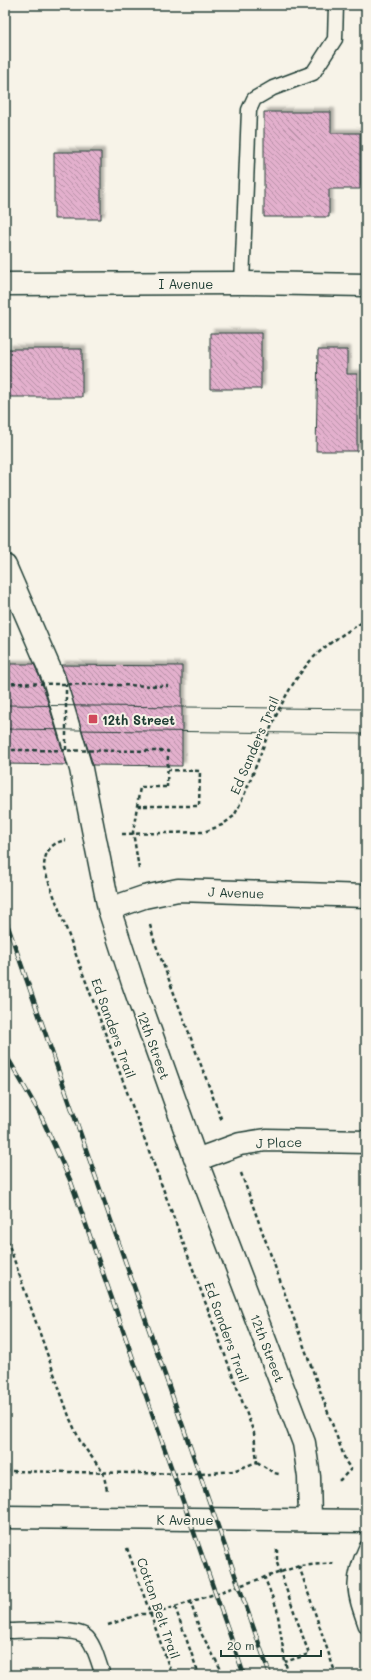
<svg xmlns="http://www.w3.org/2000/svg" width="371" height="1680" font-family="Mali,sans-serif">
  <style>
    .building { fill: url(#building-back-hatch); stroke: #1f3d34; filter: url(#shadow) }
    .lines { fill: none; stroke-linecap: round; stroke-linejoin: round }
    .service-casing { stroke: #1f3d34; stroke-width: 17 }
    .minor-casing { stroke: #1f3d34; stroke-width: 25 }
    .secondary-casing { stroke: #1f3d34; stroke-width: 25 }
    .path { stroke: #1f3d34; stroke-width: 2.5; stroke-dasharray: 4 3; stroke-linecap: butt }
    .service { stroke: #f7f3e8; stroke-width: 14 }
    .minor { stroke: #f7f3e8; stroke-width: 22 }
    .secondary { stroke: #f7f3e8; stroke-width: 22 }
    .tram { stroke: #1f3d34; stroke-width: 1 }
    .rail-casing { stroke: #1f3d34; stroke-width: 4.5 }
    .rail { stroke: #f7f3e8; stroke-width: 3; stroke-dasharray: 9; stroke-linecap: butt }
    .path-bridge { stroke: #1f3d34; stroke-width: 2.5; stroke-dasharray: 4 3; stroke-linecap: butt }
    .poi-dot { fill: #d1495b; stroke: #f7f3e8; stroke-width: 1.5 }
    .labels { text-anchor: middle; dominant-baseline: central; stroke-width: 4; stroke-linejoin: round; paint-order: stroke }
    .street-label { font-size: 13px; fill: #1f3d34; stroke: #f7f3e8 }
    .poi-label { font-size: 13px; font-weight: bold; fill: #1f3d34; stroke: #f7f3e8; text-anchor: start }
  </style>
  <defs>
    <pattern id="building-back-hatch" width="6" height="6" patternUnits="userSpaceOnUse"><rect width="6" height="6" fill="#e3b0cd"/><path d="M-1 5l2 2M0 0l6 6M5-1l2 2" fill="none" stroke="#b790a7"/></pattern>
    <filter id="shadow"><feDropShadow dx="3.5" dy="-3.5" stdDeviation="1" flood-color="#0004"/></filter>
  </defs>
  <rect width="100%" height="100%" fill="#f7f3e8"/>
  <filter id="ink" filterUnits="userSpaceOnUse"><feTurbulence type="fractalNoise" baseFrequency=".025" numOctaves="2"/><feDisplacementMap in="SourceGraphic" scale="8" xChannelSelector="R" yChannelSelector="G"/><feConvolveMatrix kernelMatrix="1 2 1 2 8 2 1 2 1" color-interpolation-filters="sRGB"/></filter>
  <g filter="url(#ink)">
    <path class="building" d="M 264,112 L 331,112 L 331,133 L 360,133 L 360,189 L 329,189 L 329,217 L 264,217 Z
      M 54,152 L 101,152 L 101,219 L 54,219 Z
      M 210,333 L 261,333 L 261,389 L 210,389 Z
      M 8,349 L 82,349 L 82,397 L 8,397 Z
      M 318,350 L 347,350 L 347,374 L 357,374 L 357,451 L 316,451 Z
      M 5,664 L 34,664 L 42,683 L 67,765 L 5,764 Z
      M 61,665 L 182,666 L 182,766 L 93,765 Z"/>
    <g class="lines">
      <defs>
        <path id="service" d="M 242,283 L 249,110 L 254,99 L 273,88 L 313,73 L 335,39 L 336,5
          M 366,1548 C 350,1582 354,1592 366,1626
          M 5,1631 C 21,1631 73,1627 85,1636 C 94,1642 99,1665 103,1675"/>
        <path id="minor" d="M 5,284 L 242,283 L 366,285
          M 5,566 L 54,679 L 81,769 L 109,909 L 133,983 L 196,1160 L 304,1443 L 309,1477 L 310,1520
          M 109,909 L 144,897 L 178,890 L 366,896
          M 196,1160 L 240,1144 L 266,1140 L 366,1142"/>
        <path id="secondary" d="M 5,1517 L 366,1521"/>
      </defs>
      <use href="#service" class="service-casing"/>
      <use href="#minor" class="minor-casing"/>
      <use href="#secondary" class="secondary-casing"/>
      <path class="path" d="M 137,806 L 199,806 L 200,771 L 168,770
        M 122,834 L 204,832 L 222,825 L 234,816 C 260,767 270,710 306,666 C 322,646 345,633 366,620
        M 139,869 L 133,832 L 140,787 L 167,787
        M 150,925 L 154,940 L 222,1121
        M 241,1173 L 346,1462 L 351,1469 L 340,1480 L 337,1480
        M 5,1234 L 70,1419 L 81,1443 L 103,1472 L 107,1490
        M 257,1462 L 274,1473 L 279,1474
        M 5,1471 L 201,1474 L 233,1471 L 257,1462 L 254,1433 L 44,869 C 44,854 49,843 66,840
        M 127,1548 L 172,1675
        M 277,1549 L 277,1563 L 309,1654 L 285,1662
        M 299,1566 L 336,1675
        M 264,1576 L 277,1609 L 285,1662 L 289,1675
        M 190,1601 L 201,1633 L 224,1675
        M 175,1607 L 199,1675
        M 108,1625 L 140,1614 L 150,1614 L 175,1607 L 299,1566 L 334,1563"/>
      <use href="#service" class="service"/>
      <use href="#minor" class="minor"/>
      <use href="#secondary" class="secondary"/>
      <path class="tram" d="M 5,705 L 366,709
        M 5,729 L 366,734"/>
      <defs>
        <path id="rail" d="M 5,918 L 270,1675
          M 5,1053 L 40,1114 L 71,1182 L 244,1675"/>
      </defs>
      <use href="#rail" class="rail-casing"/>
      <use href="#rail" class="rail"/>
      <path class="path-bridge" d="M 5,683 L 168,686
        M 5,750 L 168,751 L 167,787
        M 66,750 L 66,684"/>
    </g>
  </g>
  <rect class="poi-dot" x="88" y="714" width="10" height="10" rx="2"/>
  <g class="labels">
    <g class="street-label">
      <text x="186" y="283">I Avenue</text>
      <text transform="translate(254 745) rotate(-67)">Ed Sanders Trail</text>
      <text transform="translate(236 892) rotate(2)">J Avenue</text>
      <text transform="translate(114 1028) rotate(70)">Ed Sanders Trail</text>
      <text transform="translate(154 1045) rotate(70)">12th Street</text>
      <text transform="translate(279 1142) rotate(-2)">J Place</text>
      <text transform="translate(227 1332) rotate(70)">Ed Sanders Trail</text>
      <text transform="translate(268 1348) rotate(69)">12th Street</text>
      <text x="185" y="1519">K Avenue</text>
      <text transform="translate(159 1608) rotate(71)">Cotton Belt Trail</text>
    </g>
    <g class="poi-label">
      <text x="102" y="719">12th Street</text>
    </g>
  </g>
  <rect width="371" height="1680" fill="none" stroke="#f7f3e8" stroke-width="20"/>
  <rect x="10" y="10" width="351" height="1660" fill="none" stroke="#1f3d34" stroke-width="1.5" filter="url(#ink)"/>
  <path d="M221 1650v6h100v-6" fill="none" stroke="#1f3d34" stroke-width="2"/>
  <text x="227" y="1650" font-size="12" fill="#1f3d34" stroke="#f7f3e8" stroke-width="3" paint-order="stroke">20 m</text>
</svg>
